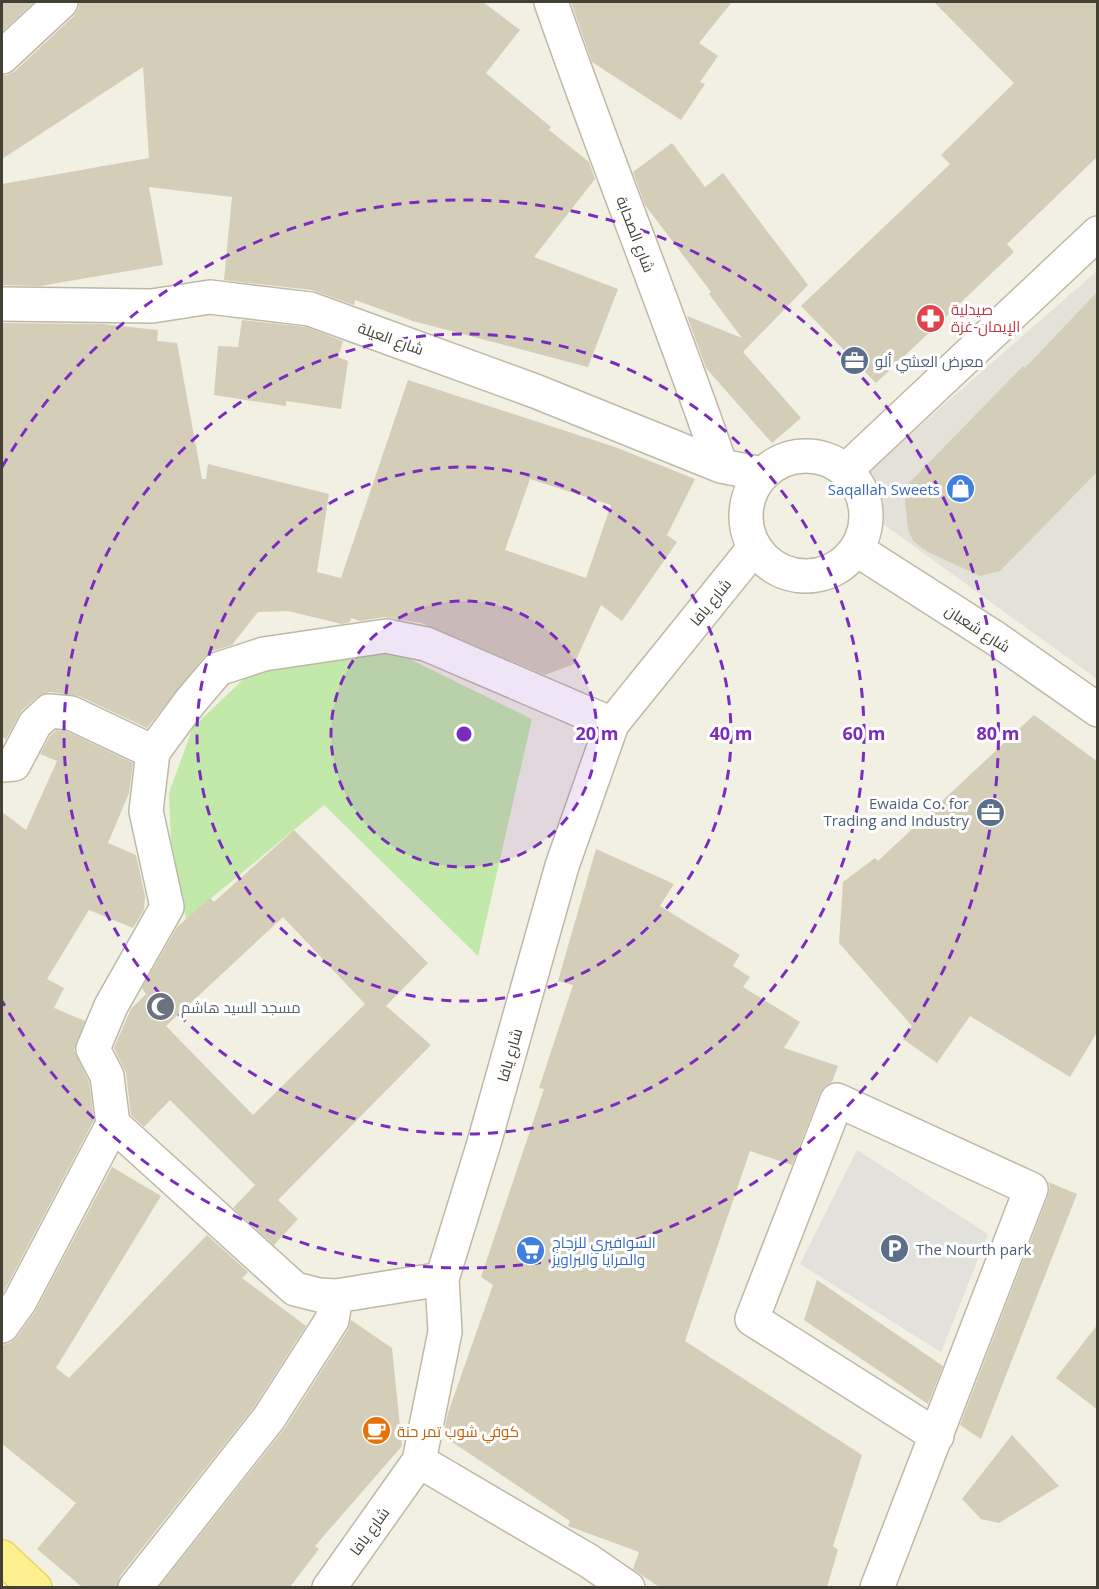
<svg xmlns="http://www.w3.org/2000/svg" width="1099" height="1589" font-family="'Open Sans',Cairo,sans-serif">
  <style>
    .industrial { fill: #e4e1d8 }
    .green { fill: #c2e9a9 }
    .parking { fill: #e2e1dc }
    .building { fill: #d4cdb8; fill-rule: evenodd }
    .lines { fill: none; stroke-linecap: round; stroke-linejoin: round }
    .minor-casing { stroke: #beb9a5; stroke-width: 36 }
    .major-casing { stroke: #e9d45a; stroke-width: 36 }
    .minor { stroke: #fff; stroke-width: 33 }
    .major { stroke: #fff08f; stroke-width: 33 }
    .ring { fill: none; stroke: #7b2cbf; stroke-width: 3; stroke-dasharray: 10 8 }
    .labels { text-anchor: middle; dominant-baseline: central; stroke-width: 6; stroke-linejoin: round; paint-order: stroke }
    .street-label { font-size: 15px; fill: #444033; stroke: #fff }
    .health-label { font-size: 15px; fill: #be3a42; stroke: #fff; text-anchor: start }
    .service-label { font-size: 15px; fill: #4e5e75; stroke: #fff; text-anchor: start }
    .shop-label { font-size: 15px; fill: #366cbe; stroke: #fff; text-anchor: end }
    .worship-label { font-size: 15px; fill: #5b616d; stroke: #fff; text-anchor: start }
    .food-label { font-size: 15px; fill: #c56008; stroke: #fff; text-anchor: start }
    .centre { fill: #7b2cbf; stroke: #fff; stroke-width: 3 }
    .ring-label { font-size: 18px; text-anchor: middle; font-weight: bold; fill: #7b2cbf; stroke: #fff; stroke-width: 6; stroke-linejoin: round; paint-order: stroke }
  </style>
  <rect width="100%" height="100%" fill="#f2f0e3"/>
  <path class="industrial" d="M 1097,271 L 1097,679 L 842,494 Z"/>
  <path class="green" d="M 391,650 L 532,719 L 478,956 L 324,805 L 186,919 L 171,841 L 169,793 L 193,727 L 250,673 Z"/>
  <path class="parking" d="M 857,1150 L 988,1234 L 941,1352 L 800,1264 Z"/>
  <path class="building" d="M 2,2 L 34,2 L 2,32 Z
    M 79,2 L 483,2 L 520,30 L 486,73 L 551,127 L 549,130 L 589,162 L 595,179 L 534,257 L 618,289 L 588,367 L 413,321 L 355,300 L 354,305 L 312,290 L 224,280 L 232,197 L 149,187 L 163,265 L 40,286 L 2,285 L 2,184 L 149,158 L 143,67 L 2,159 L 2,75 L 7,75 L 15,71 L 74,16 L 79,8 Z
    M 571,2 L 732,2 L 699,43 L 718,56 L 700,82 L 705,84 L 681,120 L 592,62 Z
    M 934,2 L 1098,2 L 1098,156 L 1007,244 L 1014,252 L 876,383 L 801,306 L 950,164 L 941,155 L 1014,83 Z
    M 672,143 L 705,187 L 723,173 L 808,285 L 743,352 L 801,418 L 772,443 L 706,368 L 687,316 L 742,338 L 709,294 L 711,292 L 645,205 L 633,172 Z
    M 1098,291 L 1098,471 L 1000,571 L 980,576 L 928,552 L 913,541 L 908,529 L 905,500 L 909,483 L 1023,366 L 1025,368 Z
    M 242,320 L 306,327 L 343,341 L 338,357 L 348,361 L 341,409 L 286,401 L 286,406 L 214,395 L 218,346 L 238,347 Z
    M 2,323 L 102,324 L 158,330 L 157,341 L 177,343 L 202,479 L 206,479 L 208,464 L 329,494 L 317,572 L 341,578 L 408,380 L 615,447 L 695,479 L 667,535 L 677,542 L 622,621 L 601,605 L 574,664 L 545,675 L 421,623 L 384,617 L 360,621 L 351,618 L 350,622 L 342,624 L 288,611 L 258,612 L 232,645 L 212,651 L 204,657 L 147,728 L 79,696 L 50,692 L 37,697 L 22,710 L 6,739 L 2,737 ZM 530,479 L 611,505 L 586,578 L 505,550 Z
    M 1034,715 L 1098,762 L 1098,1031 L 1070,1077 L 970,1016 L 937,1063 L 903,1039 L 912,1026 L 839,943 L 843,882 L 875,858 L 878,861 Z
    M 56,730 L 66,731 L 133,763 L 129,793 L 108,843 L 136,855 L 145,896 L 144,910 L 133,928 L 89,910 L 47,979 L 64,988 L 54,1008 L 85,1021 L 74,1050 L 89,1082 L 94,1120 L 2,1295 L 2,812 L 26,830 L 57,761 L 40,754 L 50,736 Z
    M 294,830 L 428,963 L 386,1006 L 431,1045 L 278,1200 L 298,1219 L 274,1245 L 233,1208 L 255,1185 L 170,1100 L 144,1127 L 131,1115 L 126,1073 L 114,1048 L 131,1009 L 146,994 L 142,988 L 177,927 L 210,898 L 214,902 ZM 283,917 L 365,1004 L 253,1115 L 166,1026 Z
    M 596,849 L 674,884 L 660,906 L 740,955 L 733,966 L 750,977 L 743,987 L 800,1022 L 784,1048 L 838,1066 L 832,1082 L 825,1086 L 820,1093 L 792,1165 L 750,1151 L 685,1341 L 862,1455 L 833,1546 L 838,1550 L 827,1587 L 659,1587 L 633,1569 L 639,1552 L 568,1526 L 570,1521 L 443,1436 L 448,1413 L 493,1285 L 481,1277 L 544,1089 L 539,1088 L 573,985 L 558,981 Z
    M 112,1167 L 161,1196 L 56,1368 L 69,1378 L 207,1235 L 248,1272 L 242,1278 L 306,1326 L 254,1407 L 120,1576 L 117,1587 L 82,1587 L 37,1549 L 76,1503 L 2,1444 L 2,1345 L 10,1343 L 17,1337 L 35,1312 Z
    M 1048,1182 L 1077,1194 L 981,1439 L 960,1425 L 1048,1196 L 1050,1187 Z
    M 817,1280 L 943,1366 L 928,1404 L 804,1320 Z
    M 351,1320 L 392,1348 L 402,1446 L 315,1546 L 319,1549 L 290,1587 L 159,1587 L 285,1428 L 348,1330 Z
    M 1098,1324 L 1098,1410 L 1056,1378 Z
    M 1012,1435 L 1059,1486 L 999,1523 L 981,1519 L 962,1499 Z"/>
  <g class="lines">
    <defs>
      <path id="minor" d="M 551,2 C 605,157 667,310 721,466
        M 2,57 L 61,2
        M 2,304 L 152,306 L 210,297 L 310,309 L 535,391 L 721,466 L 762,474
        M746 516a60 60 0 1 1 120 0a60 60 0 1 1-120 0Z
        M 845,471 L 1098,233
        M 856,549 L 995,638 L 1098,710
        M 2,765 L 14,764 L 35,724 L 49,711 L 71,713 L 153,752
        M 113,1124 L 295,1289 L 319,1295 L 336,1296 L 442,1279
        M 2,1326 L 20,1301 L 113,1124 L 107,1076 L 93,1049 L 111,1006 L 167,907 L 146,811 L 153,752 L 190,702 L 218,669 L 264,654 L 386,636 L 426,644 L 612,724
        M 419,1461 L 589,1561 L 628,1588
        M 135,1588 L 269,1418 L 332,1320 L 336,1296
        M 329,1588 L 419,1461 L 445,1332 L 442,1279 L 484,1143 L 562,866 L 612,724 L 754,548
        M 877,1588 L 1031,1189 L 837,1100 L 752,1319 L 937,1436"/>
      <path id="major" d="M 2,1557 L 35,1588"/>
    </defs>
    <use href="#minor" class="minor-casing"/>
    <use href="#major" class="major-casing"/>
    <use href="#minor" class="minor"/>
    <use href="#major" class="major"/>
  </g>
  <circle cx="464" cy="734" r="133" fill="#7b2cbf" fill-opacity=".12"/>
  <g class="ring">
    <circle cx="464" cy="734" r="133"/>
    <circle cx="464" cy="734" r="267"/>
    <circle cx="464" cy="734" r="400"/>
    <path d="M2 467A534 534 0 1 1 2 1001"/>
  </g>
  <defs>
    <symbol id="pharmacy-disc" viewBox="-11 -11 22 22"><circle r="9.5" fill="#e0444e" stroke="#fff"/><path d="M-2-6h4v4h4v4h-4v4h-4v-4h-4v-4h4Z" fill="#fff"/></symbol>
    <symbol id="office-disc" viewBox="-11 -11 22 22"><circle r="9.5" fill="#5c6f8a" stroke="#fff"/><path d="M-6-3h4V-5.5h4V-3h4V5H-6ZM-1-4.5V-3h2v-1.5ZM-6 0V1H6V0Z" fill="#fff"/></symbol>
    <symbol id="shop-disc" viewBox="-11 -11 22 22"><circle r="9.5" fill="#3f7fe0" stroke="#fff"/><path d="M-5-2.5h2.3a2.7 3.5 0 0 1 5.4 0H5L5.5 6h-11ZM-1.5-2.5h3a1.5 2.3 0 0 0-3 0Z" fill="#fff"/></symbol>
    <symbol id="mosque-disc" viewBox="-11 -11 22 22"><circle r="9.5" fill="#6b7280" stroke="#fff"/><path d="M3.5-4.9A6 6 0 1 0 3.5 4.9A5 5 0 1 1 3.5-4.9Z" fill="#fff"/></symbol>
    <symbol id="parking-disc" viewBox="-11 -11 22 22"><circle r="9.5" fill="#5c6f8a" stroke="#fff"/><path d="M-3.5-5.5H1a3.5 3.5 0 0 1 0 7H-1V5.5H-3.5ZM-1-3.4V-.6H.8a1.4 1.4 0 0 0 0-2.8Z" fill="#fff"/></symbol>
    <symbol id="supermarket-disc" viewBox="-11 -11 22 22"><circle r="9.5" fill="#3f7fe0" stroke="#fff"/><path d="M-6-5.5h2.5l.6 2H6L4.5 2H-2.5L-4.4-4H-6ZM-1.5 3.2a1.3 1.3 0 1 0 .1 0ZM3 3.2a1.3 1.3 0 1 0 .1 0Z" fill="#fff"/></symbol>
    <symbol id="cafe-disc" viewBox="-11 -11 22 22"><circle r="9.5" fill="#e8710a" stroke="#fff"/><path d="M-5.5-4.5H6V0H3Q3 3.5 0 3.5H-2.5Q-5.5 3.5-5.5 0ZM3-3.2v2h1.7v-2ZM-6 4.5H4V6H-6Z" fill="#fff"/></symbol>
  </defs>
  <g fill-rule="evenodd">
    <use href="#pharmacy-disc" x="914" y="302" width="33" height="33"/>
    <use href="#office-disc" x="838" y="344" width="33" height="33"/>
    <use href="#shop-disc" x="944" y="472" width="33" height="33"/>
    <use href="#office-disc" x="974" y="796" width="33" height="33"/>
    <use href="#mosque-disc" x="144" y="990" width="33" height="33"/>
    <use href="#parking-disc" x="878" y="1232" width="33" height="33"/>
    <use href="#supermarket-disc" x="514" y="1234" width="33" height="33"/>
    <use href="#cafe-disc" x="360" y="1414" width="33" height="33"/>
  </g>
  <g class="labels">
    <g class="street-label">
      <text transform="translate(636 234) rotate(69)">شارع الصحابة</text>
      <text transform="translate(391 338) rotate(20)">شارع العيلة</text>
      <text transform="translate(710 602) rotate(-51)">شارع يافا</text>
      <text transform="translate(978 628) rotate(33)">شارع شعبان</text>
      <text transform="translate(509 1055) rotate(-74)">شارع يافا</text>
      <text transform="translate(369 1531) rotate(-54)">شارع يافا</text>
    </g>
    <g class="health-label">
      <text x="951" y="309">صيدلية<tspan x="951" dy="17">الإيمان-غزة</tspan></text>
    </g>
    <g class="service-label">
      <text x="875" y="361">معرض العشي ألو</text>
      <text x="969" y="803" text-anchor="end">Ewaida Co. for<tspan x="969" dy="17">Trading and Industry</tspan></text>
      <text x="916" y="1249">The Nourth park</text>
    </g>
    <g class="shop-label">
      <text x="940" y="489">Saqallah Sweets</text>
      <text x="552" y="1242" text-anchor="start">السوافيري للزجاج<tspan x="552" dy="17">والمرايا والبراويز</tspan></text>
    </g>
    <g class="worship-label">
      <text x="181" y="1007">مسجد السيد هاشم</text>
    </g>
    <g class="food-label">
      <text x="397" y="1431">كوفي شوب تمر حنة</text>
    </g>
  </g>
  <circle cx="464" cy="734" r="9" class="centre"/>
  <g class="ring-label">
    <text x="597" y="740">20 m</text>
    <text x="731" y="740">40 m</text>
    <text x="864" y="740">60 m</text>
    <text x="998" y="740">80 m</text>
  </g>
  <rect width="1099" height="1589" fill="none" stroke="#444033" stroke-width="6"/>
</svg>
